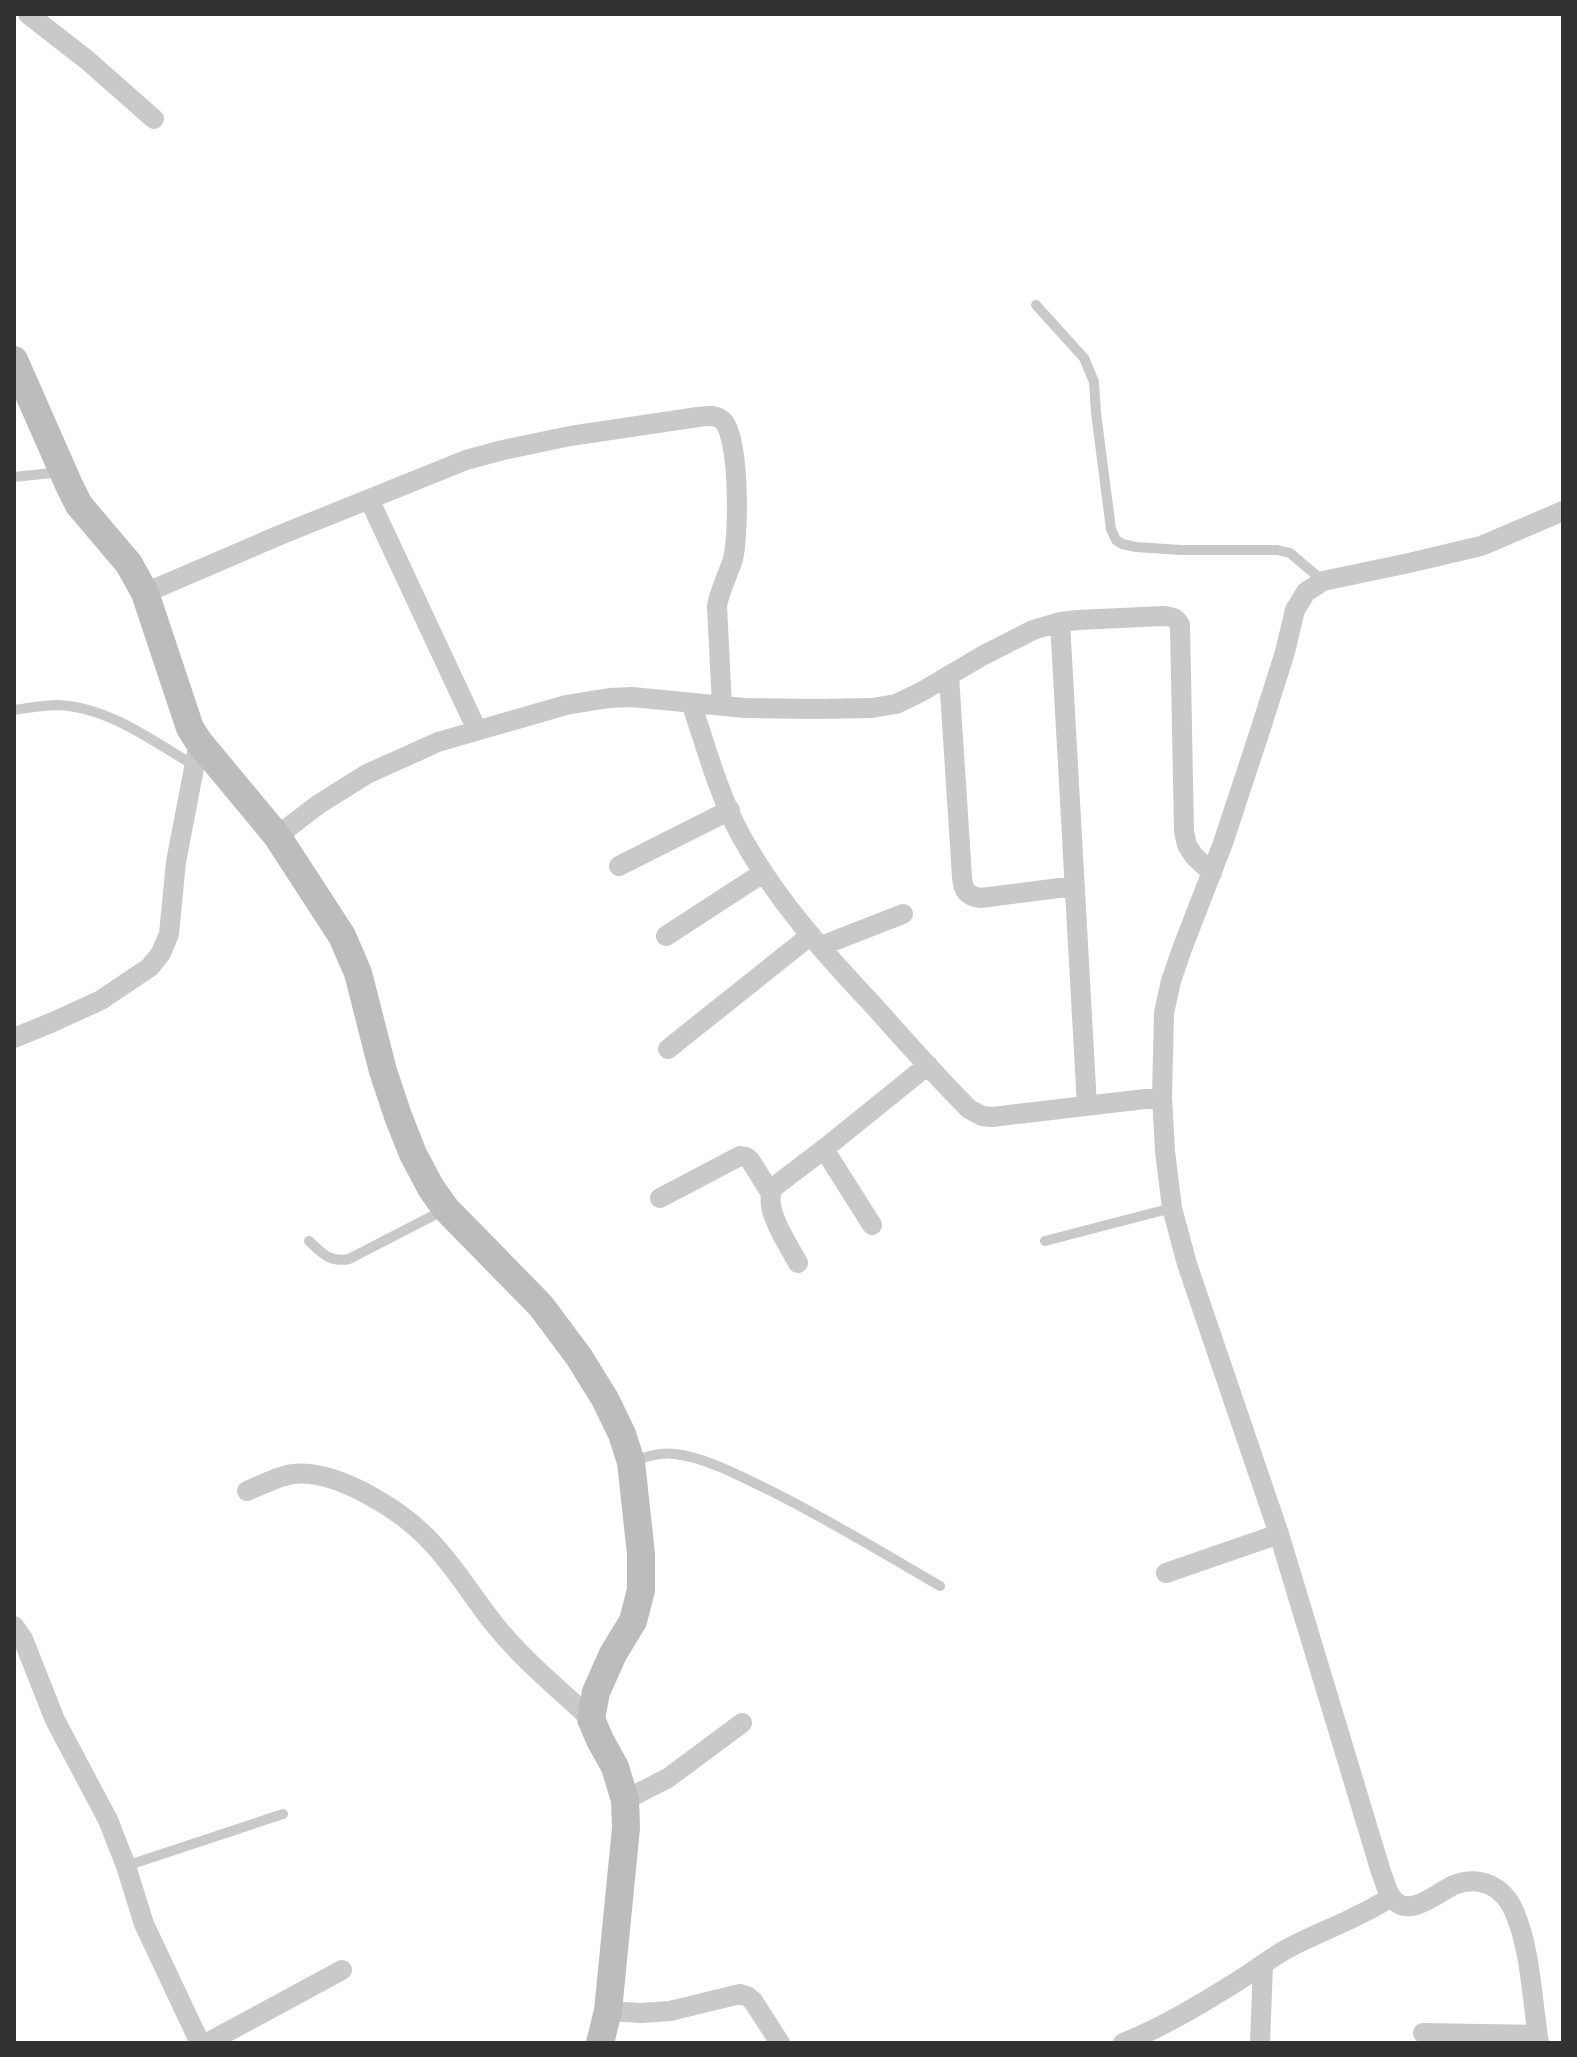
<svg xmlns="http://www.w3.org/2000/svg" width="1577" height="2057" font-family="Figtree,sans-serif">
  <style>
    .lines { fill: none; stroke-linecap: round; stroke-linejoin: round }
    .lane { stroke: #c9c9c9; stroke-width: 10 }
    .street { stroke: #c9c9c9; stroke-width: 20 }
    .secondary { stroke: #bcbcbc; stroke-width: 28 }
  </style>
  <rect width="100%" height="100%" fill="#fff"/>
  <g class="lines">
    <path class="lane" d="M 1036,305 L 1084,358 L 1094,382 L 1096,413 L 1111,529 L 1116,540 L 1122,544 L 1136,547 L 1181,550 L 1277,550 L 1290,553 L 1323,581
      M 14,477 L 61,472
      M 14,710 C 28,708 43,705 58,705 C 108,707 153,741 195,766
      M 309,1241 C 322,1253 330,1263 349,1259 L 444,1210
      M 1045,1241 L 1172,1208
      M 633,1461 C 646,1457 660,1452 675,1454 C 707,1458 738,1475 767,1489 C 826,1518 883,1553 940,1586
      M 126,1866 L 283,1814"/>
    <path class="street" d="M 28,14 L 87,60 L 154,119
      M 369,499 L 477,730
      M 145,593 L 280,535 L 466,460 L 503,450 L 570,436 L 698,417 C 706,416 715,414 722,420 C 740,434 739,536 733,559 C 728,575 720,589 717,606 L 722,706
      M 1060,622 L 1087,1106
      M 949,676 L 962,877 C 963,891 967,896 981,898 L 1075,886
      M 691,703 C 706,746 718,793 740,834 C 775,898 824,953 874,1006 C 905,1041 936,1076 969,1109 L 982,1116 L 992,1117 L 1162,1097
      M 277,836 L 319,804 L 367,774 L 438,742 L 566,705 L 609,698 L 632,697 L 745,708 L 816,709 L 872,708 L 896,704 L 921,692 L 982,656 L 1033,630 L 1060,622 L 1078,620 L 1163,616 C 1172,617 1176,617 1180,625 L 1184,831 L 1187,845 L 1194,856 L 1212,873
      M 619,866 L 730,810
      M 666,936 L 763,873
      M 821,946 L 903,914
      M 14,1038 L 53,1022 L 101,1000 L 150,967 L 161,953 L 169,934 L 176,862 L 199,742
      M 668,1049 L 811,935
      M 824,1149 L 872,1225
      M 660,1198 L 740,1156 L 746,1157 L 750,1160 L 770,1192
      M 798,1263 C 788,1244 761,1206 774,1187 L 824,1149 L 928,1065
      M 247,1491 C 262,1485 278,1476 293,1474 C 337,1469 403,1511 432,1543 C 456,1568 473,1598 495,1625 C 523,1660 559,1689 591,1719
      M 1166,1573 L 1279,1534
      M 14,1626 L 23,1639 L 55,1720 L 108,1820 L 126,1866 L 144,1924 L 200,2043
      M 625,1800 L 668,1778 L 742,1723
      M 608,2011 L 641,2013 L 670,2011 L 740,1994 L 747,1996 L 753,2001 L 780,2043
      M 1423,2033 L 1537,2035
      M 207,2043 L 342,1970
      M 1123,2043 C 1163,2027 1201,2004 1238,1981 C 1254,1971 1269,1959 1285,1950 C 1320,1931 1358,1919 1391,1897
      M 1260,2043 L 1263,1965
      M 1539,2043 C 1532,2001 1531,1950 1514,1911 C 1503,1886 1480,1875 1454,1885 C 1436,1893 1407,1922 1390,1895 C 1386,1888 1384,1879 1381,1872 L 1279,1534 L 1187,1264 L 1172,1208 L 1165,1151 L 1162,1097 L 1164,1013 L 1171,981 L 1182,949 L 1223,843 L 1259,734 L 1285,652 L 1295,610 L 1306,592 L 1323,581 L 1409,563 L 1481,546 L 1563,511"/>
    <path class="secondary" d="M 14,360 L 69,485 L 79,505 L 129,564 L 145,593 L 190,728 L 199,742 L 277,836 L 342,936 L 358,973 L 383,1071 L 398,1116 L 413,1154 L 431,1188 L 446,1209 L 541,1306 L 579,1357 L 605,1399 L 622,1434 L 631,1462 L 641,1554 L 641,1590 L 633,1621 L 613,1654 L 596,1692 L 591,1719 L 600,1740 L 615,1767 L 625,1800 L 626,1828 L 608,2011 L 600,2043"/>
  </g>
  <rect width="1577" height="2057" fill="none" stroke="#323232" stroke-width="32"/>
</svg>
